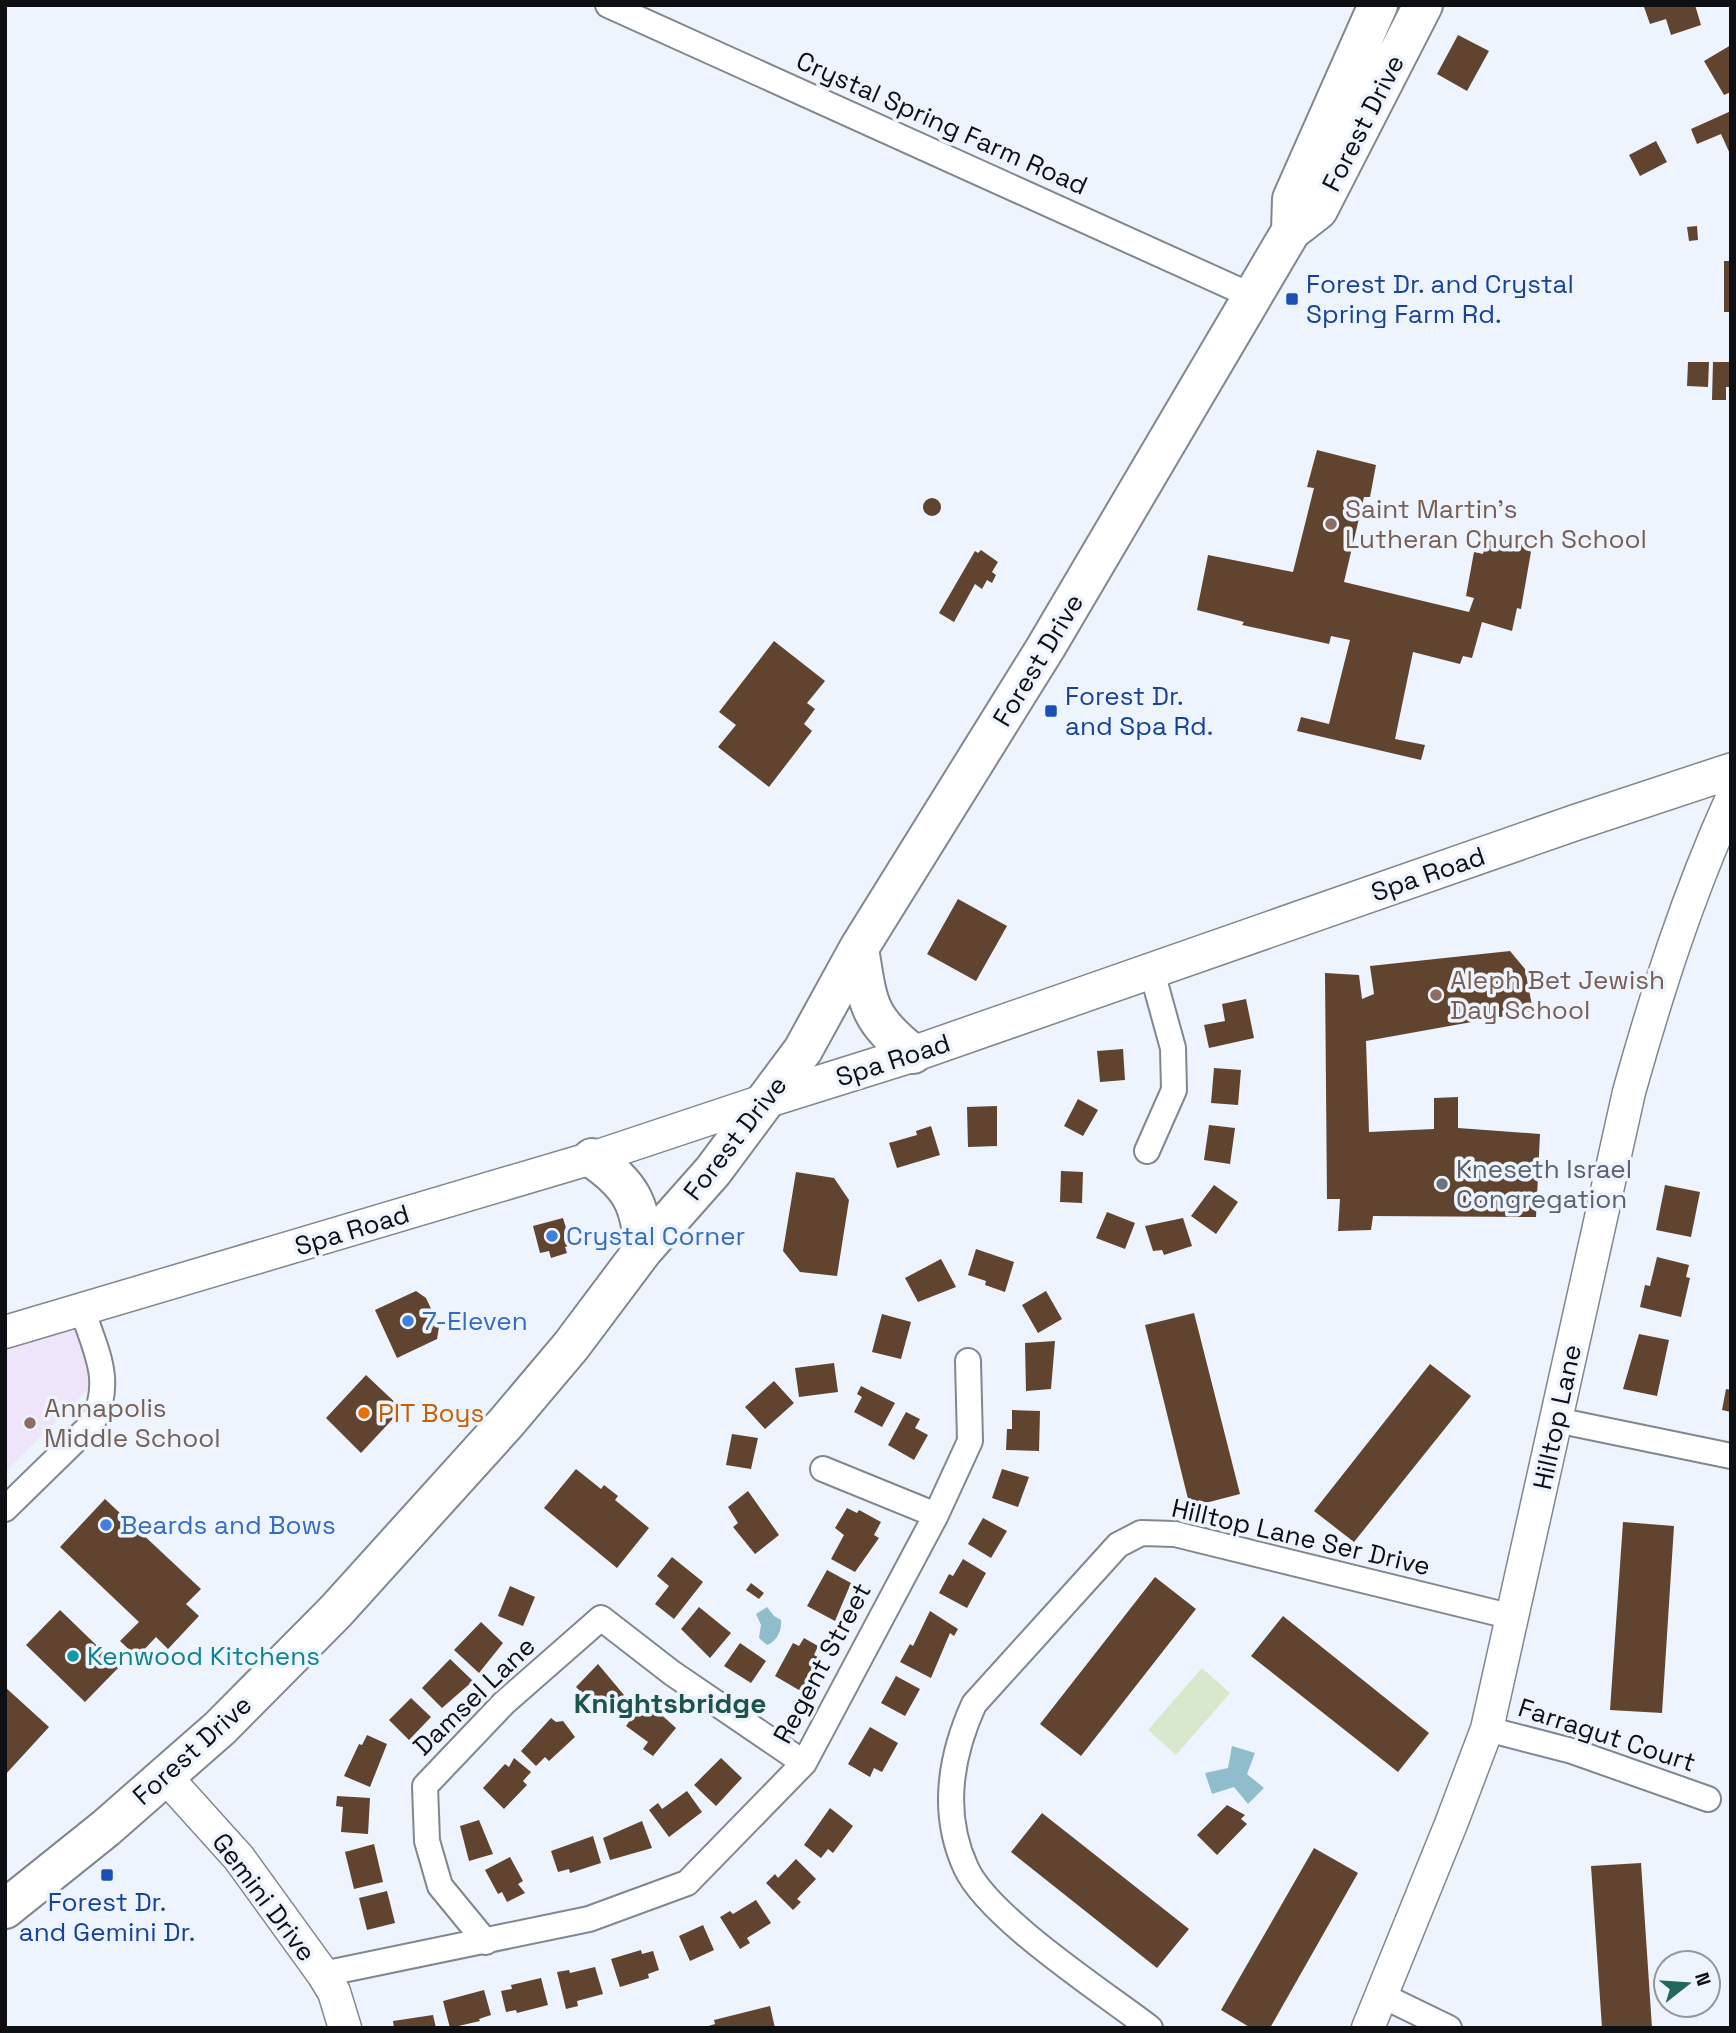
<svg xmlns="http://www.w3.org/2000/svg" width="1736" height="2033" font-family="'Space Grotesk',sans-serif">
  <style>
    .education { fill: #eee5fa }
    .green { fill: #d8e8cd }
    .water { fill: #90bdcc }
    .building { fill: #61442f }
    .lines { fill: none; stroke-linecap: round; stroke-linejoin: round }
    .minor-casing { stroke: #81878f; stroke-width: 28 }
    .tertiary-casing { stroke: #81878f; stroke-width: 35 }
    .secondary-casing { stroke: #81878f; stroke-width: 38 }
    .primary-casing { stroke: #81878f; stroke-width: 42 }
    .minor { stroke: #fff; stroke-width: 24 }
    .tertiary { stroke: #fff; stroke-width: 32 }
    .secondary { stroke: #fff; stroke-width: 35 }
    .primary { stroke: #fff; stroke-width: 38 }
    .transit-dot { fill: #1a4fb4; stroke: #edf4fd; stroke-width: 2.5 }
    .education-dot { fill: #8d6e63; stroke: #edf4fd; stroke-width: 2.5 }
    .worship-dot { fill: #6b7280; stroke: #edf4fd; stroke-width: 2.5 }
    .shop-dot { fill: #3f7fe0; stroke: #edf4fd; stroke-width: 2.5 }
    .food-dot { fill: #e8710a; stroke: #edf4fd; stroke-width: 2.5 }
    .culture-dot { fill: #0f9aa8; stroke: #edf4fd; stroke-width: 2.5 }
    .labels { text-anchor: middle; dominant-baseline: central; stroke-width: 7; stroke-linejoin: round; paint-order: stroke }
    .street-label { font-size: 26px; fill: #0d0f12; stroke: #edf4fd }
    .transit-label { font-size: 26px; fill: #164399; stroke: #edf4fd; text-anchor: start }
    .education-label { font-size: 26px; fill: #785e54; stroke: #edf4fd; text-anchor: start }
    .worship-label { font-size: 26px; fill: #5b616d; stroke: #edf4fd; text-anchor: start }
    .shop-label { font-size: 26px; fill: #366cbe; stroke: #edf4fd; text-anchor: start }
    .food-label { font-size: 26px; fill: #c56008; stroke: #edf4fd; text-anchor: start }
    .culture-label { font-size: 26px; fill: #0d838f; stroke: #edf4fd; text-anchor: start }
    .neighbourhood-label { font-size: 28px; font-weight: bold; fill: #1c544a; stroke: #edf4fd }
  </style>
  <rect width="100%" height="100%" fill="#edf4fd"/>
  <path class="education" d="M 82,1321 L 104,1374 L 5,1472 L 5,1342 Z"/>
  <path class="green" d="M 1202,1668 L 1230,1693 L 1176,1755 L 1148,1730 Z"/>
  <path class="water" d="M 767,1607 L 774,1616 L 781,1620 C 782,1630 777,1642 767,1645 L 759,1638 L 761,1625 L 756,1614 Z
    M 1232,1746 L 1255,1753 L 1247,1774 L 1264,1788 L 1248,1804 L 1234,1787 L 1212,1794 L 1205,1773 L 1228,1768 Z"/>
  <path class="building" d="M 1650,5 L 1695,5 L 1701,25 L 1671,35 L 1666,19 L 1650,24 L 1644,7 Z
    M 1458,35 L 1489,51 L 1467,91 L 1437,74 Z
    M 1731,45 L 1731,92 L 1724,95 L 1704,61 Z
    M 1731,111 L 1731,156 L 1721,134 L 1697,144 L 1691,129 Z
    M 1656,141 L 1667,162 L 1640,176 L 1629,155 Z
    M 1697,226 L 1698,240 L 1689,241 L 1687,227 Z
    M 1724,261 L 1731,261 L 1731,312 L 1724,312 Z
    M 1688,362 L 1709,362 L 1708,387 L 1687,386 Z
    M 1713,362 L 1731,362 L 1731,387 L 1726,387 L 1726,400 L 1712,400 Z
    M 1317,450 L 1376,465 L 1370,497 L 1364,497 L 1344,582 L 1469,612 L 1474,598 L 1466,596 L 1474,552 L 1483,554 L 1487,536 L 1532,546 L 1521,609 L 1517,608 L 1512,631 L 1482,622 L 1472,658 L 1463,656 L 1460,664 L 1413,652 L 1395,739 L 1425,745 L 1421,760 L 1297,731 L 1301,717 L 1329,724 L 1350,640 L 1331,636 L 1329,644 L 1242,625 L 1244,622 L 1197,610 L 1208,555 L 1293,572 L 1314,488 L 1307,487 Z
    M923 507a9 9 0 1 1 18 0a9 9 0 1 1-18 0Z
    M 981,550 L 998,562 L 992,572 L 996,575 L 992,583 L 987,580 L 982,589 L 975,584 L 954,622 L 939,613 L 975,551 L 978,553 Z
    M 774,641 L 825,681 L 807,703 L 815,709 L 804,724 L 812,731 L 769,787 L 718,747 L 736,725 L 719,712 Z
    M 958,899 L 1007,926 L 976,981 L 927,954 Z
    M 1510,951 L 1525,969 L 1533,1011 L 1366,1041 L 1369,1132 L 1434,1129 L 1434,1098 L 1458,1097 L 1458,1128 L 1540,1134 L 1536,1217 L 1373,1216 L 1371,1230 L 1338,1231 L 1340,1199 L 1327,1199 L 1325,973 L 1359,975 L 1362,999 L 1374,994 L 1370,966 Z
    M 1246,999 L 1254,1038 L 1209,1048 L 1204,1025 L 1225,1021 L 1222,1004 Z
    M 1123,1049 L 1125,1080 L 1100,1082 L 1097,1051 Z
    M 1214,1068 L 1241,1070 L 1238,1105 L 1211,1103 Z
    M 1078,1099 L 1098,1110 L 1083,1136 L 1064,1126 Z
    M 997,1106 L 997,1146 L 968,1147 L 967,1107 Z
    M 1209,1125 L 1235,1128 L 1230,1164 L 1204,1160 Z
    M 931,1126 L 940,1155 L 897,1168 L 889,1143 L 917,1135 L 916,1131 Z
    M 1061,1171 L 1083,1172 L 1082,1203 L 1060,1202 Z
    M 796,1172 L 834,1178 L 849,1200 L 837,1276 L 800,1272 L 783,1251 Z
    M 1214,1185 L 1238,1202 L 1216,1234 L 1191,1216 Z
    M 1665,1185 L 1700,1192 L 1691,1237 L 1656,1230 Z
    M 1107,1212 L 1135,1223 L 1125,1249 L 1096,1238 Z
    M 563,1218 L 571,1245 L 565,1247 L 567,1253 L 551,1258 L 549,1251 L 540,1253 L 533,1226 Z
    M 1183,1218 L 1192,1246 L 1164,1255 L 1162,1250 L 1153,1251 L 1145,1226 Z
    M 976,1249 L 1014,1262 L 1005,1292 L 985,1285 L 986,1281 L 968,1275 Z
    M 1657,1257 L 1689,1265 L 1686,1277 L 1690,1278 L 1681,1317 L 1640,1307 L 1645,1285 L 1650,1286 Z
    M 941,1259 L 956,1287 L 918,1302 L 905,1278 Z
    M 416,1291 L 426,1298 L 434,1315 L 439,1327 L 437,1339 L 397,1358 L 375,1310 Z
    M 1046,1291 L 1062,1319 L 1038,1333 L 1022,1305 Z
    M 1194,1313 L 1240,1494 L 1190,1507 L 1145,1325 Z
    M 882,1314 L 911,1322 L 901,1359 L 872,1352 Z
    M 1639,1334 L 1669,1340 L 1657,1396 L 1623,1389 Z
    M 1055,1341 L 1051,1389 L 1026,1391 L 1025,1343 Z
    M 834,1363 L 838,1392 L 799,1397 L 795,1368 Z
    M 1430,1364 L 1471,1396 L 1354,1542 L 1314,1511 Z
    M 366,1375 L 402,1409 L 361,1453 L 326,1418 Z
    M 774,1381 L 794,1403 L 765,1429 L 745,1407 Z
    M 861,1386 L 895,1403 L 882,1427 L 854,1412 L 862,1397 L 857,1394 Z
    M 1726,1389 L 1731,1390 L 1731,1412 L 1722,1410 Z
    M 1012,1410 L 1040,1411 L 1039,1451 L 1006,1450 L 1007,1429 L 1012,1429 Z
    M 906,1412 L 920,1419 L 915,1428 L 928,1435 L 914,1460 L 888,1445 Z
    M 732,1434 L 758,1438 L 751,1469 L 726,1465 Z
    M 576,1469 L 601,1489 L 604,1485 L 618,1496 L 615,1500 L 649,1528 L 617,1568 L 544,1508 Z
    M 1002,1469 L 1029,1477 L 1018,1507 L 992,1498 Z
    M 748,1491 L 779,1535 L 755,1554 L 733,1527 L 738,1523 L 728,1507 Z
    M 105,1499 L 201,1589 L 186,1604 L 199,1616 L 168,1649 L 156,1637 L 137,1657 L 120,1641 L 139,1622 L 60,1547 Z
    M 847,1508 L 857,1513 L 859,1510 L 881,1522 L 874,1535 L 879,1538 L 855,1572 L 831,1559 L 844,1535 L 835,1528 Z
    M 983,1518 L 1007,1531 L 991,1558 L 968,1544 Z
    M 1623,1522 L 1674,1526 L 1662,1713 L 1610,1710 Z
    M 672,1557 L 703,1582 L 674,1619 L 655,1604 L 669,1586 L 657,1576 Z
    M 963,1559 L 986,1573 L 967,1608 L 939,1593 L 949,1574 L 953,1576 Z
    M 827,1570 L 851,1583 L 835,1621 L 807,1606 Z
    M 1155,1577 L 1196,1609 L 1081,1756 L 1040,1724 Z
    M 751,1583 L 764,1593 L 759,1599 L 746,1590 Z
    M 510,1586 L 535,1597 L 523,1626 L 498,1616 Z
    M 699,1607 L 731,1633 L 710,1658 L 681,1629 Z
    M 60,1610 L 119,1667 L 85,1702 L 26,1645 Z
    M 930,1611 L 958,1629 L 954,1636 L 950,1633 L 931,1678 L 900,1662 L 910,1644 L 913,1646 Z
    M 1283,1616 L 1429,1733 L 1398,1772 L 1251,1656 Z
    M 481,1622 L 503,1643 L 479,1673 L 454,1650 Z
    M 804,1638 L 818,1646 L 814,1655 L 820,1658 L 804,1693 L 775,1676 L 793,1643 L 799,1646 Z
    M 740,1643 L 766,1661 L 751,1683 L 724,1666 Z
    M 450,1659 L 473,1681 L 442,1708 L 422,1688 Z
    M 598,1664 L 624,1695 L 605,1716 L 576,1687 Z
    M 896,1676 L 920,1689 L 905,1716 L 881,1703 Z
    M 5,1687 L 49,1727 L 5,1775 Z
    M 411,1698 L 431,1717 L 409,1740 L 389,1720 Z
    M 645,1700 L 676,1728 L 653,1756 L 643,1749 L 648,1742 L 626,1726 Z
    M 551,1718 L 556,1722 L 563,1721 L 575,1737 L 549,1761 L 545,1757 L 536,1766 L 521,1751 Z
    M 870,1727 L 898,1743 L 882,1772 L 874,1768 L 870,1777 L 848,1764 Z
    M 367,1735 L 387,1744 L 370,1787 L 344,1776 L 359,1744 L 362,1745 Z
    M 514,1758 L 531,1772 L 523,1781 L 527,1785 L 504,1809 L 483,1788 L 505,1764 L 509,1767 Z
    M 721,1758 L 742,1778 L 716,1806 L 694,1785 Z
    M 687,1791 L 702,1812 L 669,1837 L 649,1810 L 658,1803 L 662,1809 Z
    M 337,1796 L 370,1798 L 368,1834 L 341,1832 L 343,1807 L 336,1806 Z
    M 1227,1805 L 1245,1815 L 1241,1819 L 1247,1824 L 1217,1855 L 1197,1835 Z
    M 830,1808 L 853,1826 L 833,1853 L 828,1849 L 821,1858 L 804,1845 Z
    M 1042,1813 L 1189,1929 L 1157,1968 L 1011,1852 Z
    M 479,1820 L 493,1854 L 469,1861 L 460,1826 Z
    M 642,1821 L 652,1848 L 610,1860 L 603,1838 Z
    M 593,1836 L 601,1863 L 570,1873 L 569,1869 L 558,1872 L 551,1851 Z
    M 374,1844 L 383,1882 L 354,1889 L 345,1852 Z
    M 1314,1848 L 1358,1873 L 1270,2028 L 1251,2028 L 1221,2010 Z
    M 510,1857 L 523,1881 L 518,1884 L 525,1893 L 507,1902 L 502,1892 L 498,1894 L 485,1870 Z
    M 796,1859 L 816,1879 L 797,1899 L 801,1902 L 793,1910 L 766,1883 L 775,1874 L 778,1878 Z
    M 1641,1863 L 1652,2028 L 1602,2028 L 1591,1866 Z
    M 387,1891 L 395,1923 L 367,1930 L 359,1898 Z
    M 756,1900 L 771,1923 L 747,1938 L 750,1943 L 740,1949 L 720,1917 L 730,1911 L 733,1914 Z
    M 703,1925 L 714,1950 L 690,1961 L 679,1936 Z
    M 641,1950 L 642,1954 L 653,1951 L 659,1970 L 648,1974 L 649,1978 L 620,1987 L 611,1959 Z
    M 595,1967 L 603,1994 L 577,2001 L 578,2006 L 566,2009 L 557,1972 L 569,1970 L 570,1973 Z
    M 541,1978 L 548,2005 L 517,2013 L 516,2010 L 506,2012 L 501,1991 L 512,1989 L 511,1985 Z
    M 484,1990 L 491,2015 L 479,2019 L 480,2021 L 450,2028 L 443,2001 Z
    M 770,2006 L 775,2028 L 702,2028 L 715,2024 L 714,2020 Z
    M 433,2015 L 436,2028 L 394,2028 L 393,2021 Z"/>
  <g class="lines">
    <defs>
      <path id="minor" d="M 608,5 L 1252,296
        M 1147,1151 L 1174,1090 L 1173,1048 L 1152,972
        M 1556,1420 L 1731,1456
        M 823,1469 L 936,1515
        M 5,1509 L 92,1424 C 114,1381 96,1352 82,1309
        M 1487,1729 L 1572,1751 L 1708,1799
        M 486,1942 L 440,1886 L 427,1841 L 425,1786 L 504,1703 L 601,1618 L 672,1673 L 804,1763
        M 323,1974 L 589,1919 L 687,1883 L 804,1763 L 936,1515 L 970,1441 L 968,1361
        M 1381,1995 L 1449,2028
        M 1150,2028 C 1103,1992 989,1918 966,1868 C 941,1814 950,1757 974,1704 L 1118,1545 L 1141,1533 L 1175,1534 L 1513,1617"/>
      <path id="tertiary" d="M 5,1332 L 592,1158 L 766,1100
        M 165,1776 L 239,1858 L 323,1974 L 334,1992 L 345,2028
        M 1368,2028 L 1451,1824 L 1487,1729 L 1629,1092 C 1657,992 1688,895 1731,800"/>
      <path id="secondary" d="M 766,1100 L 913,1054 L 1574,823 L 1731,771"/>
      <path id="primary" d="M 1291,231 L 1292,199 L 1378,5
        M 859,948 C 868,1004 867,1018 913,1054
        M 592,1158 C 629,1183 642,1204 643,1250
        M 5,1909 L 106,1828 L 220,1728 L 336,1611 L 506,1423 L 571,1346 L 643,1250 L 713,1171 L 803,1050 L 859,948 L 1046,647 L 1291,231 L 1318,210 L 1423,5"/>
    </defs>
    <use href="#minor" class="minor-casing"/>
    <use href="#tertiary" class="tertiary-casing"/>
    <use href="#secondary" class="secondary-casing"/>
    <use href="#primary" class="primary-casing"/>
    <use href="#minor" class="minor"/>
    <use href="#tertiary" class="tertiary"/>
    <use href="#secondary" class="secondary"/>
    <use href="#primary" class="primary"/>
  </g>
  <g class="transit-dot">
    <rect x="1285" y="292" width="14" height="14" rx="3.5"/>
    <rect x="1044" y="704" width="14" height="14" rx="3.5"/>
    <rect x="100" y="1868" width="14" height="14" rx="3.5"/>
  </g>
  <g class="education-dot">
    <circle cx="1331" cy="524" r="7"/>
    <circle cx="1436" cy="995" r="7"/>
    <circle cx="30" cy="1423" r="7"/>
  </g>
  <circle class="worship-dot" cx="1442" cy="1184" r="7"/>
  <g class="shop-dot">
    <circle cx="552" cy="1236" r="7"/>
    <circle cx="408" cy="1321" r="7"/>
    <circle cx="106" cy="1525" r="7"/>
  </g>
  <circle class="food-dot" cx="364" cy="1413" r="7"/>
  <circle class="culture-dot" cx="73" cy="1656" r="7"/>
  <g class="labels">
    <g class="street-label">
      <text transform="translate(942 123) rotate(24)">Crystal Spring Farm Road</text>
      <text transform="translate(1363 123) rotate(-63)">Forest Drive</text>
      <text transform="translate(1038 660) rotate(-59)">Forest Drive</text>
      <text transform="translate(1428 874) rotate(-19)">Spa Road</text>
      <text transform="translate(893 1060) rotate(-18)">Spa Road</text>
      <text transform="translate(735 1138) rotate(-52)">Forest Drive</text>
      <text transform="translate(352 1230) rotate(-17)">Spa Road</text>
      <text transform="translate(1557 1417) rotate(-78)">Hilltop Lane</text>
      <text transform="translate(1301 1537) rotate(13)">Hilltop Lane Ser Drive</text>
      <text transform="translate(822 1663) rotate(-62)">Regent Street</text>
      <text transform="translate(474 1696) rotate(-44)">Damsel Lane</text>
      <text transform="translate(1607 1735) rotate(18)">Farragut Court</text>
      <text transform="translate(192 1750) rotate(-42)">Forest Drive</text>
      <text transform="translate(264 1897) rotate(53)">Gemini Drive</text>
    </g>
    <g class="transit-label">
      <text x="1306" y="284">Forest Dr. and Crystal<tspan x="1306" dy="30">Spring Farm Rd.</tspan></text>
      <text x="1065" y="696">Forest Dr.<tspan x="1065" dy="30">and Spa Rd.</tspan></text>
      <text x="107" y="1902" text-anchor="middle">Forest Dr.<tspan x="107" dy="30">and Gemini Dr.</tspan></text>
    </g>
    <g class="education-label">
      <text x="1345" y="509">Saint Martin's<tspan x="1345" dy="30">Lutheran Church School</tspan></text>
      <text x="1450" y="980">Aleph Bet Jewish<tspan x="1450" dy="30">Day School</tspan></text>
      <text x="44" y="1408">Annapolis<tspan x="44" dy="30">Middle School</tspan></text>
    </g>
    <g class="worship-label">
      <text x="1456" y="1169">Kneseth Israel<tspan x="1456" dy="30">Congregation</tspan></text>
    </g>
    <g class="shop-label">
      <text x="566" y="1236">Crystal Corner</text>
      <text x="422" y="1321">7-Eleven</text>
      <text x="120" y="1525">Beards and Bows</text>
    </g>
    <g class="food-label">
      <text x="378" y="1413">PIT Boys</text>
    </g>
    <g class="culture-label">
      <text x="87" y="1656">Kenwood Kitchens</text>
    </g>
    <g class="neighbourhood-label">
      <text x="670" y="1703">Knightsbridge</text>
    </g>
  </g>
  <rect width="1736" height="2033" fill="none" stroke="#0d0f12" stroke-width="14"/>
  <g transform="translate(1687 1984) rotate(73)"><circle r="33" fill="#edf4fd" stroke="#93989f" stroke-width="2"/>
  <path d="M0-5L12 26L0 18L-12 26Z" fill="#21685c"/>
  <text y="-10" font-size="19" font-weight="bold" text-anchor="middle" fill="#0d0f12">N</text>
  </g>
</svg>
